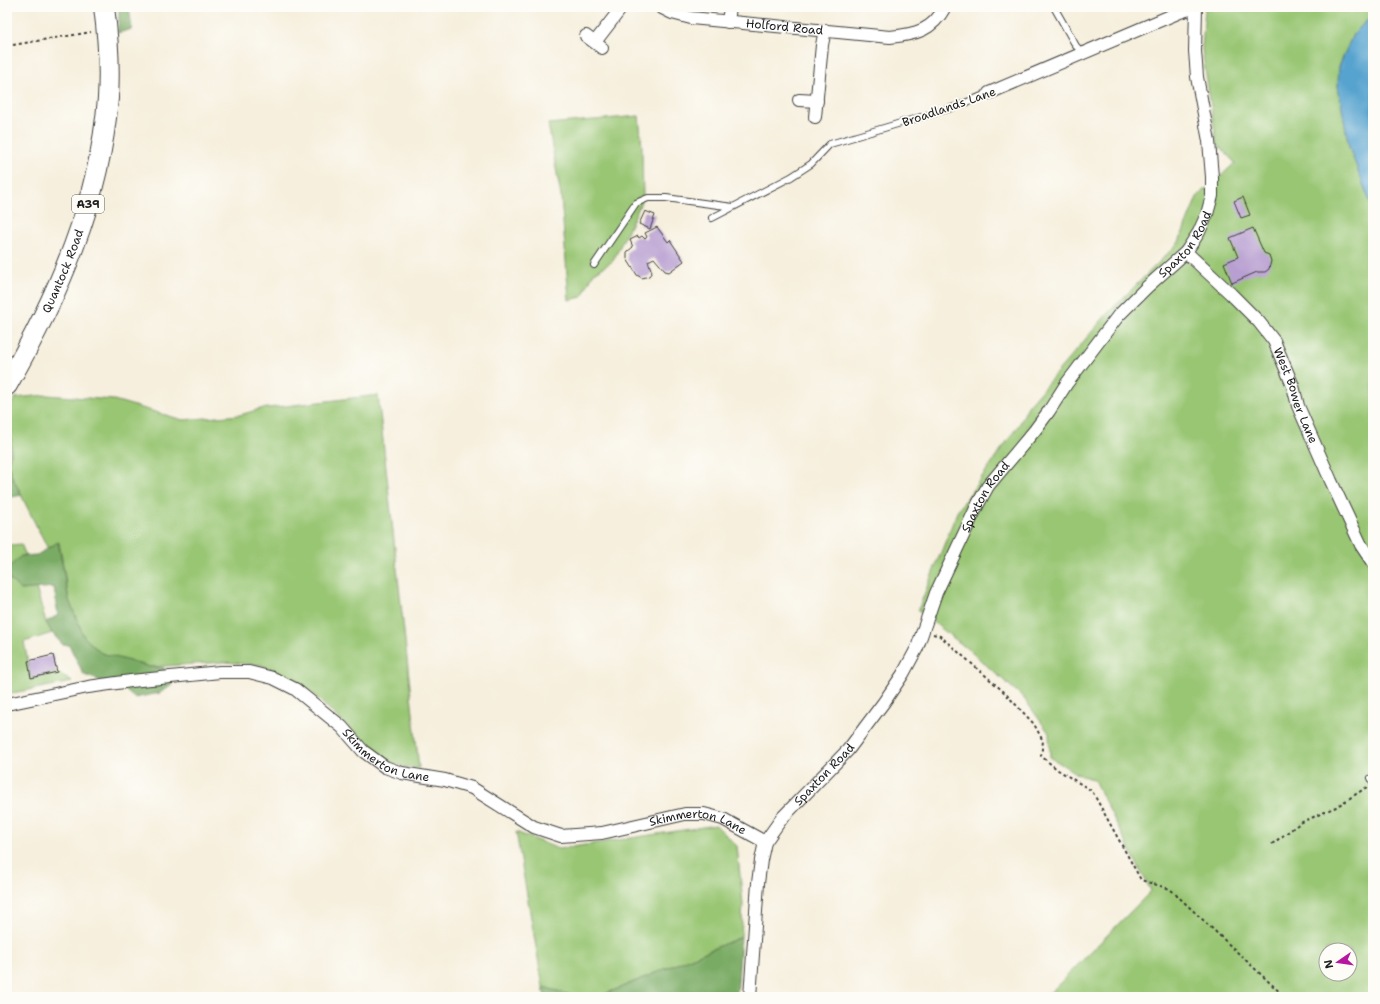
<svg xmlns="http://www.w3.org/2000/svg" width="1380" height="1004" font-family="'Shantell Sans',sans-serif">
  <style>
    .green { fill: #99c673; stroke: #5a7148; fill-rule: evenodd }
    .forest { fill: #7aab65; stroke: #4b6440 }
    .water { fill: #56a3cf; stroke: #396076 }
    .building { fill: #b89fd1 }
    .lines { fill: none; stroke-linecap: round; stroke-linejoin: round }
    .service-casing { stroke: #3d3c39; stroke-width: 8 }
    .minor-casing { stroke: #3d3c39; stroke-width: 14 }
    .primary-casing { stroke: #3d3c39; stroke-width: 22 }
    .path { stroke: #3d3c39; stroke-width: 2; stroke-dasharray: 3 3; stroke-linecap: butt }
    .service { stroke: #fff; stroke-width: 6 }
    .minor { stroke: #fff; stroke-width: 12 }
    .primary { stroke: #fff; stroke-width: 20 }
    .labels { text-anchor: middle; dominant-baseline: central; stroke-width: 3.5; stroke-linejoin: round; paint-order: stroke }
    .shield { fill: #fdfcf7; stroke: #605f5e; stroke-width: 1 }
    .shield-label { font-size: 11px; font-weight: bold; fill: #1c1c1c }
    .street-label { font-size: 12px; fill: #1c1c1c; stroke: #fdfcf7 }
  </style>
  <rect width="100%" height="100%" fill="#fdfcf7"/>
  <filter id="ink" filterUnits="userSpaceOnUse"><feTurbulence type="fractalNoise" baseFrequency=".025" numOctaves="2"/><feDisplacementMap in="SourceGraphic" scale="8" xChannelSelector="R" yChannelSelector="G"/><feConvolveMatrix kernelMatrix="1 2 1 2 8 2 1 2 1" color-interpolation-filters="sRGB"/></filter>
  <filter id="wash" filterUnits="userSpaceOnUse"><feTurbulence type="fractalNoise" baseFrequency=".012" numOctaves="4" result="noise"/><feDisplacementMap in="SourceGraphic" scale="16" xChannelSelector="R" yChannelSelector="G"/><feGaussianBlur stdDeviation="0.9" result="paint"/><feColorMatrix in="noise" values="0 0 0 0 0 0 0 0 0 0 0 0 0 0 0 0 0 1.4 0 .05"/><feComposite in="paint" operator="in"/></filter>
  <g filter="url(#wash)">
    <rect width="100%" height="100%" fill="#f6efdd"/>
    <path class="green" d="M 1205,7 L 1373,7 L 1373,15 L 1353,34 L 1339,67 L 1338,86 L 1349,147 L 1373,210 L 1373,997 L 1042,997 L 1050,993 L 1151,891 L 1094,780 L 1077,774 L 1050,757 L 1049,733 L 1023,697 L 970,651 L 918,610 L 957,512 L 1020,423 L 1028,406 L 1108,313 L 1179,242 L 1197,197 L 1235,163 L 1217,144 L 1202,50 ZM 1326,950 L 1350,950 L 1350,974 L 1326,974 Z
      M 639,116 L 642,147 L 643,199 L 613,261 L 593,274 L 582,297 L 569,300 L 561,196 L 548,124 Z
      M 46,395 L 114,400 L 183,420 L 240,415 L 260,409 L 378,395 L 419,768 L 405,767 L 387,761 L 363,742 L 313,694 L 295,680 L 261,665 L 224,662 L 150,667 L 101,653 L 84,637 L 69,600 L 59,542 L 48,549 L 12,477 L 8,464 L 11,454 L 11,439 L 7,427 L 7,412 L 15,398 Z
      M 7,544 L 11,545 L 21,544 L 26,556 L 21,556 L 21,590 L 36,588 L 46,622 L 52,633 L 24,642 L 31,678 L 57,672 L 72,682 L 7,694 Z
      M 716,825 L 737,846 L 743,904 L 741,937 L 598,997 L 578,997 L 543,987 L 516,832 L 559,849 Z"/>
    <path class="forest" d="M 119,7 L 129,7 L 132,29 L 118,33 Z
      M 7,427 L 11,439 L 11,454 L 8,464 L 12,477 L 22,495 L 7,498 Z
      M 58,542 L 69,600 L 84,637 L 101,653 L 150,667 L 164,668 L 173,683 L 160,693 L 134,698 L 123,688 L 84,675 L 69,645 L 62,644 L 52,633 L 46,622 L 58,615 L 54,587 L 21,590 L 8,578 L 8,568 L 21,556 L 37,555 Z
      M 741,937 L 737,997 L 598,997 Z
      M 543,987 L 578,997 L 545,997 Z"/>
    <path class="water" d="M 1373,15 L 1373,210 L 1349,147 L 1338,86 L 1339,67 L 1353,34 Z"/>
    <g id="blocks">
      <path class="building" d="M 1243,197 L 1250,215 L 1241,218 L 1234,201 Z
        M 645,211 L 655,215 L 650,229 L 639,224 Z
        M 657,227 L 668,242 L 670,240 L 684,261 L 669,272 L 665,271 L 654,258 L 648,261 L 652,272 L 649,276 L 642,278 L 637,275 L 627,259 L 627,252 L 633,247 L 630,240 L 638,236 L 639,238 L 642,236 L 645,239 L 647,237 L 645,233 Z
        M 1253,228 L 1264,253 L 1269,255 L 1271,261 L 1269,269 L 1265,272 L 1257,272 L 1232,283 L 1224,263 L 1238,257 L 1230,238 Z
        M 53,655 L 57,672 L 31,678 L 28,661 Z"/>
    </g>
  </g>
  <g filter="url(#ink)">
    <use href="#blocks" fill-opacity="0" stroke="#3d3c39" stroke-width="1"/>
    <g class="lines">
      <defs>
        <path id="service" d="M 1054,7 L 1076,46 L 1083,53
          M 712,218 L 791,177 L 811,164 L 830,144 L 958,106 L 989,93
          M 594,265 L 636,203 L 648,198 L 666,198 L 733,207
          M 1373,777 L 1371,778 L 1373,782"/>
        <g id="minor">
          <path id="s1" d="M 660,7 L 672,13 L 691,18 L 890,37 C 916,34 932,31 945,7"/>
          <path d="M 728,22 L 730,7"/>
          <path d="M 586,36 L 602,48"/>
          <path d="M 595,42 L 622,7"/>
          <path d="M 989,93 L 1180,12 L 1196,7"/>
          <path d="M 799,100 L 817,101"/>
          <path d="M 815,117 L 822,45 L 825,30"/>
          <path id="s2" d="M 1186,252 L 1231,294 L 1259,322 L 1274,341 L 1293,386 L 1298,406 L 1331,481 L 1361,545 L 1373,563"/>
          <path id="s3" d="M 7,704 L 88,687 L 131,681 L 220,672 L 249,672 L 273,678 L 295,689 L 342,727 L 363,751 L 385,767 L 402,773 L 445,780 L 472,788 L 534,827 L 561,836 L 602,833 L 685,814 L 704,814 L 723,819 L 765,842"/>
          <path id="s4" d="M 750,997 L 758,883 L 761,860 L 765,842 L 782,818 L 848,750 L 884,702 L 903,674 L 917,648 L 936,593 L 978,504 L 988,486 L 1035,430 L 1049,411 L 1067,383 L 1118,316 L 1147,287 L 1186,252 L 1199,232 L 1207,214 L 1212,196 L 1212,177 L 1209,141 L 1197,77 L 1195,51 L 1196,7"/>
        </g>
        <g id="primary">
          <path id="s5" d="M 7,385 C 58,296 100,201 108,98 C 110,67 108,37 104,7"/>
        </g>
      </defs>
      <use href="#service" class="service-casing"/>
      <use href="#minor" class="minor-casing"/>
      <use href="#primary" class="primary-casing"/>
      <path class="path" d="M 7,46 L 91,32
        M 933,634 L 940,636 L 1003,691 L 1034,724 L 1043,741 L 1041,756 L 1058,770 L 1092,791 L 1141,880 L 1170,889 L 1285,997
        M 1272,844 L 1300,823 L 1336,807 L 1367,787"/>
      <use href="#service" class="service"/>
      <use href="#minor" class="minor"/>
      <use href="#primary" class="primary"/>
    </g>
  </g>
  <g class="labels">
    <rect class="shield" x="72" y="195" width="32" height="18" rx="3"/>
    <g class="shield-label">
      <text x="88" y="204">A39</text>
    </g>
    <g class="street-label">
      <text stroke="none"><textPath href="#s1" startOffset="127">Holford Road</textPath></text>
      <text transform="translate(949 107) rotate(-19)">Broadlands Lane</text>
      <text stroke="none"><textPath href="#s4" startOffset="894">Spaxton Road</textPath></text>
      <text stroke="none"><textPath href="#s5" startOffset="127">Quantock Road</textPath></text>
      <text stroke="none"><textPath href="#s2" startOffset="184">West Bower Lane</textPath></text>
      <text stroke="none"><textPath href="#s4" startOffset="570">Spaxton Road</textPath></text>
      <text stroke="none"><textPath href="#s3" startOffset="409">Skimmerton Lane</textPath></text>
      <text stroke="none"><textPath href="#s4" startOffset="246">Spaxton Road</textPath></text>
      <text stroke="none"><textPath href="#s3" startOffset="745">Skimmerton Lane</textPath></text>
    </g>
  </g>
  <rect width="1380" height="1004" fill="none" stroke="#fdfcf7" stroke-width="24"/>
  <g transform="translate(1338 962) rotate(257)"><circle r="19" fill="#fdfcf7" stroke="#a3a29f"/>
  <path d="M0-3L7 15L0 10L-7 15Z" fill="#b5179e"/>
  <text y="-6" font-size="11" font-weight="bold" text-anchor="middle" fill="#1c1c1c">N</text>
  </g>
</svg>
